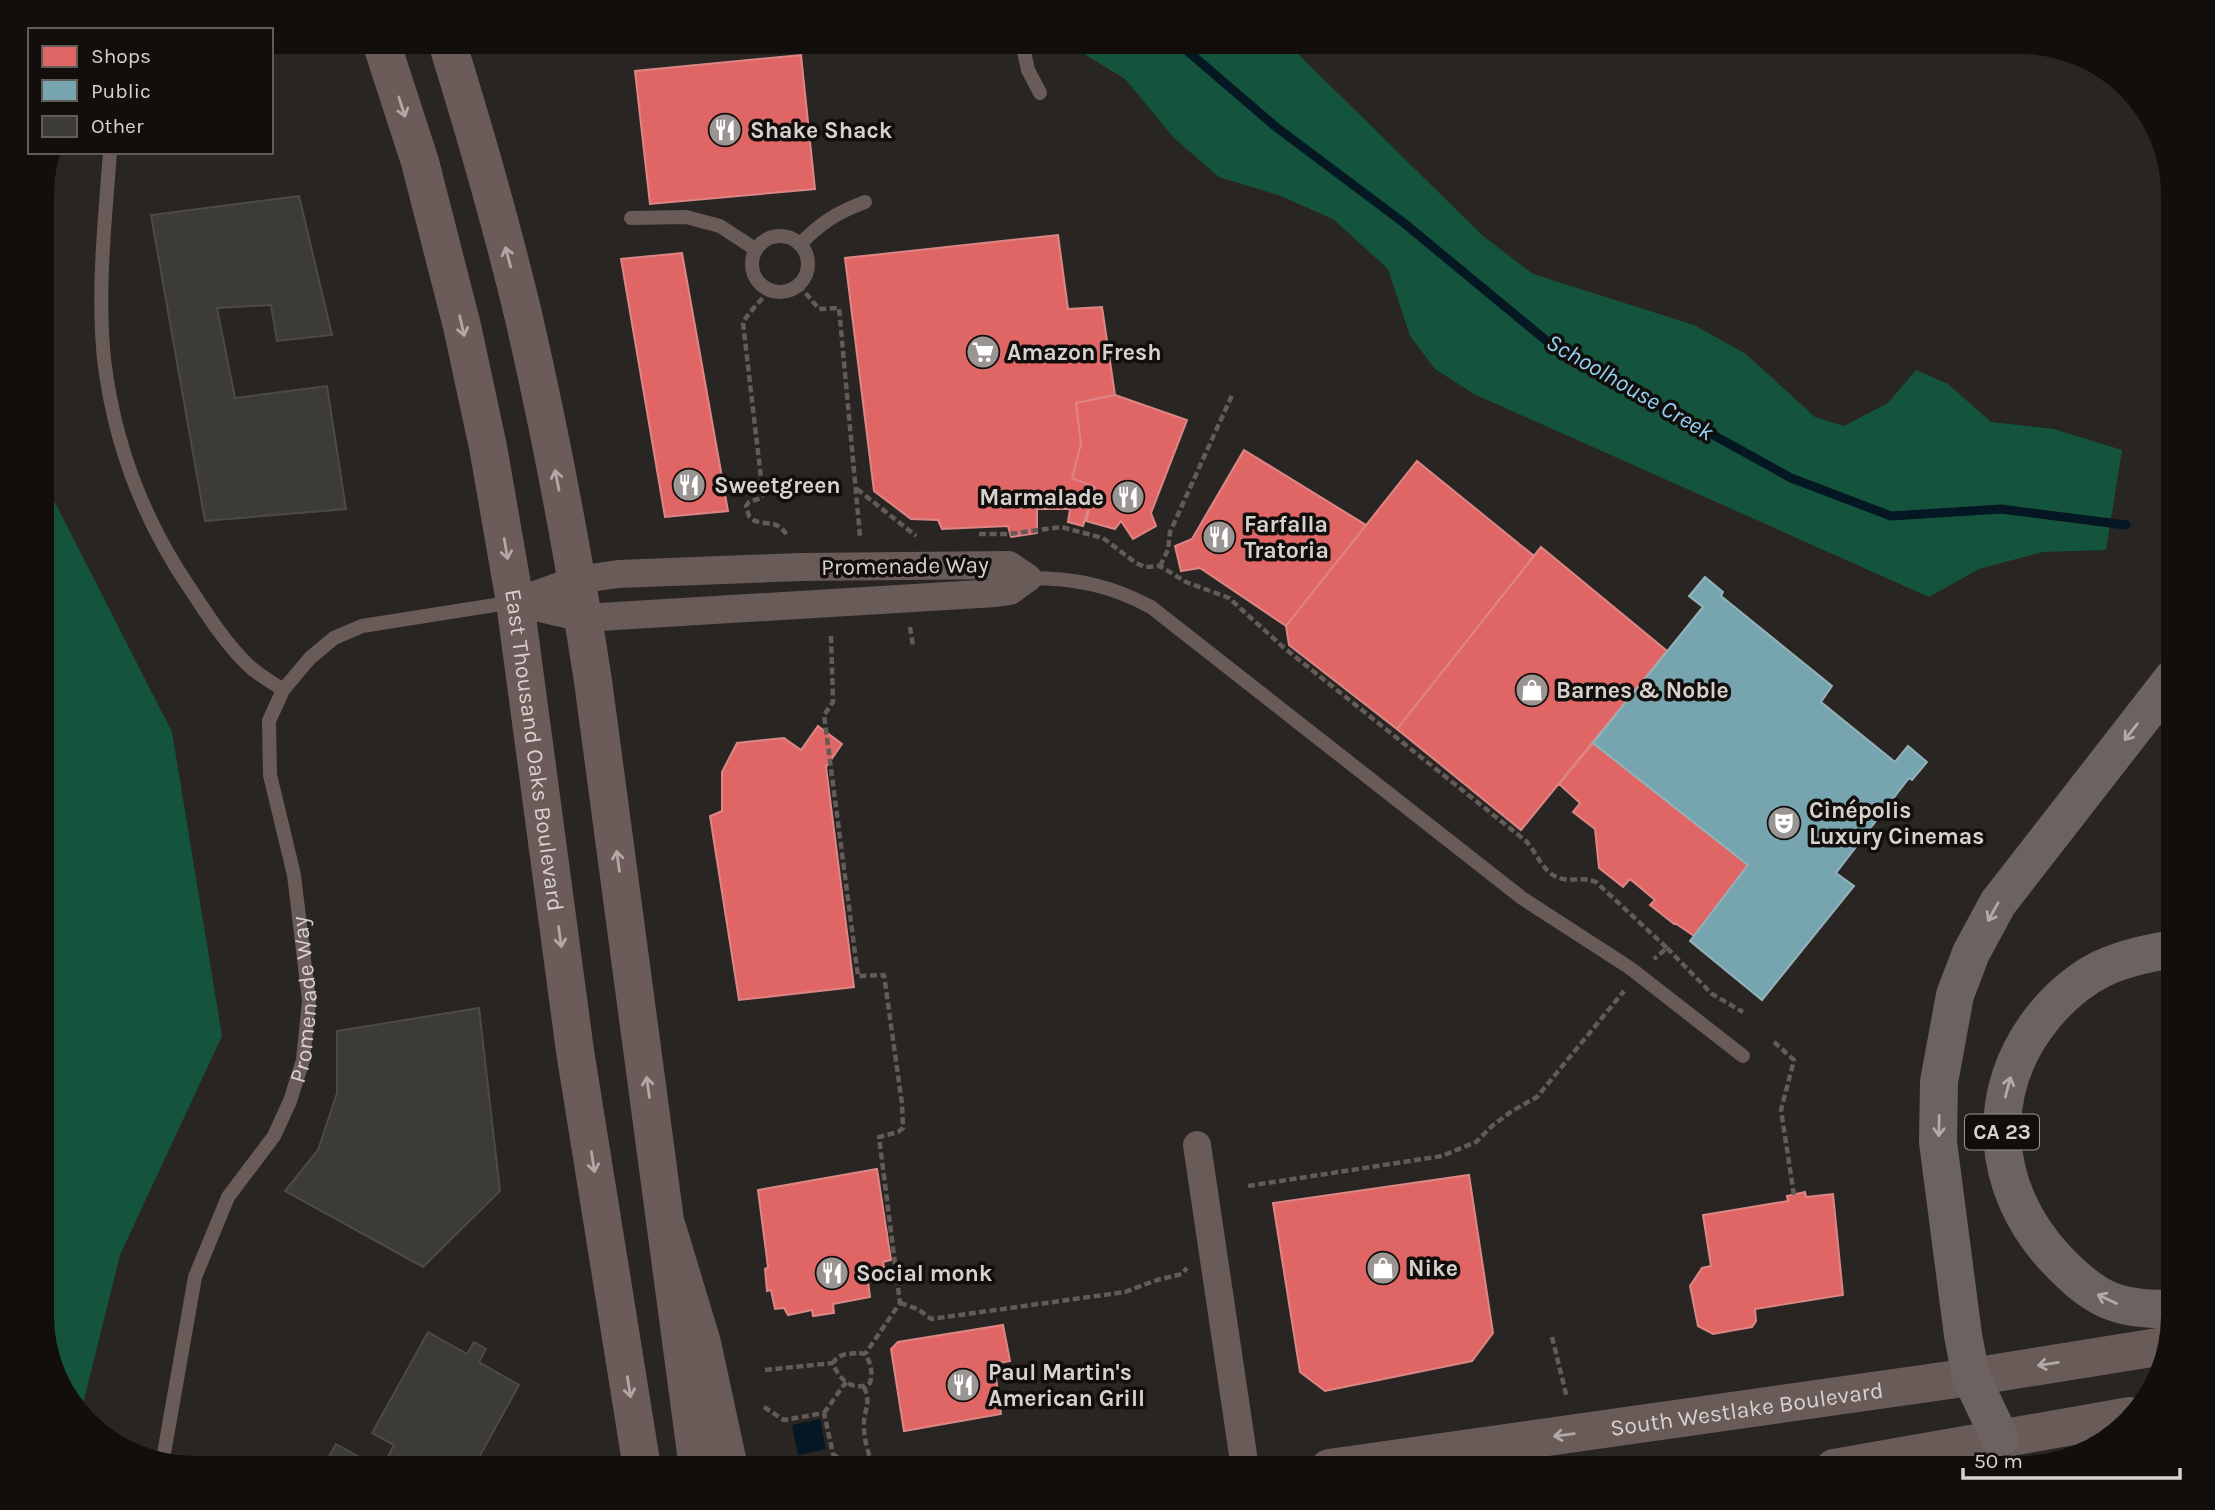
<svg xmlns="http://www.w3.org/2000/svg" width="2215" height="1510" font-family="Karla,sans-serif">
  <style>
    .green { fill: #15543c }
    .water { fill: #041722 }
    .shops { fill: #e06666; stroke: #dd8686; stroke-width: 2 }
    .public { fill: #76a5af; stroke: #93b2b9; stroke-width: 2 }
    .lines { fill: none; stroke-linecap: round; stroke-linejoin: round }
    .stream { stroke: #041722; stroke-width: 9 }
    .building { fill: #3d3b38; stroke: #4c4a47; stroke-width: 2 }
    .path { stroke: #645b58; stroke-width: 4.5; stroke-dasharray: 7 3.5; stroke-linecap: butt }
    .service { stroke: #695b57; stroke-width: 14 }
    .minor { stroke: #695b57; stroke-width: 28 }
    .secondary { stroke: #6c5c59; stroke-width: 38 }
    .primary { stroke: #695c58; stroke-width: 38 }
    .motorway { stroke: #6c625f; stroke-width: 38 }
    .oneway { stroke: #b2a9a6 }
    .oneway2 { stroke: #b2aba8 }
    .oneway3 { stroke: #b0a9a5 }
    .labels { text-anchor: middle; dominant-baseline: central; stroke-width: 7; stroke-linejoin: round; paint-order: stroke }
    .shield { fill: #110e0c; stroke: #9c9794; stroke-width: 2 }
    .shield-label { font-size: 21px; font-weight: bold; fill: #d7d2cf }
    .poi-label { font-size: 23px; font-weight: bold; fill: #d7d2cf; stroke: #110e0c; text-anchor: start }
    .street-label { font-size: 23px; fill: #d7d2cf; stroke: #110e0c }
    .water-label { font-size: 24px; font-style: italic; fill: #93d1f2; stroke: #110e0c }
  </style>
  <rect width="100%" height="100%" fill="#282522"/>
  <path class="green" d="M 831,42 L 1286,42 L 1483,236 L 1533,274 L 1694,325 L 1746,354 L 1815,417 L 1844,426 L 1888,403 L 1916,370 L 1948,384 L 1991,422 L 2054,429 L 2122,450 L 2106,550 L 2042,552 L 1979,569 L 1929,597 L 1474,394 L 1435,369 L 1410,336 L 1388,269 L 1333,219 L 1278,195 L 1219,177 L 1174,138 L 1125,79 L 1066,43 L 900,50 Z
    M 42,477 L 172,732 L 222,1036 L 120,1255 L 81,1412 L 62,1391 L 42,1325 Z"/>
  <path class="water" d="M 820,1419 L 826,1449 L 798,1455 L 792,1425 Z"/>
  <path class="shops" d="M 801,55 L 815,189 L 650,204 L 635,71 Z
    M 1058,235 L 1068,309 L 1102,307 L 1115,395 L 1076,403 L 1081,444 L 1072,478 L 1095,487 L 1083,526 L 1068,522 L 1070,509 L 1037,509 L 1037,533 L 1011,537 L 1008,526 L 942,529 L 938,520 L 911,519 L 874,491 L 845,258 Z
    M 682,253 L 728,511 L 665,517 L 621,259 Z
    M 1115,395 L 1187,420 L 1151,513 L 1156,526 L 1133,539 L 1121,521 L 1115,529 L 1086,521 L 1095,487 L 1072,478 L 1081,444 L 1076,403 Z
    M 1244,450 L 1366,525 L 1286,626 L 1200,568 L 1181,571 L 1175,546 L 1192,539 Z
    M 1417,461 L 1534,556 L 1397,729 L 1289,645 L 1286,626 Z
    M 1541,547 L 1667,651 L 1521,830 L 1397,729 Z
    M 818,726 L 842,744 L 826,767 L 854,987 L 739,1000 L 710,816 L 722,811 L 722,772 L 737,743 L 784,738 L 801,750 Z
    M 1593,743 L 1748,865 L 1694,936 L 1675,923 L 1674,924 L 1650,905 L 1655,900 L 1630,879 L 1623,887 L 1599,868 L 1595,829 L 1573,812 L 1580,803 L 1559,784 Z
    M 877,1169 L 891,1260 L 883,1262 L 886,1278 L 868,1281 L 870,1297 L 833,1304 L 834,1313 L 813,1316 L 812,1310 L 788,1315 L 784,1308 L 775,1309 L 771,1290 L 767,1291 L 765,1269 L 768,1267 L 758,1190 Z
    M 1469,1175 L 1493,1333 L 1472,1361 L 1325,1391 L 1300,1372 L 1273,1203 Z
    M 1805,1192 L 1806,1197 L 1833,1194 L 1843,1295 L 1755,1309 L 1756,1321 L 1752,1327 L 1713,1334 L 1698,1326 L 1690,1286 L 1702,1268 L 1711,1266 L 1703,1215 L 1788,1201 L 1787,1196 Z
    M 1003,1325 L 1010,1361 L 994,1364 L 1001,1414 L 904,1431 L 891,1349 L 898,1342 Z"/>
  <path class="public" d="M 1705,577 L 1723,592 L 1721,596 L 1832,686 L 1821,702 L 1895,762 L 1908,746 L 1927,762 L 1912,780 L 1909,778 L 1836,873 L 1854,886 L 1762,1000 L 1690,941 L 1748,865 L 1593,743 L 1703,607 L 1689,596 Z"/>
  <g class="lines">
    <path class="stream" d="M 1177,42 L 1276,127 L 1404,223 L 1554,347 L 1791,478 L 1891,516 L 2001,509 L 2126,525"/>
  </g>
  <path class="building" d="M 299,196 L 332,335 L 277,341 L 271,305 L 217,308 L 235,398 L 327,386 L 346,509 L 205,521 L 151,215 Z
    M 479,1008 L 500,1191 L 423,1267 L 285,1191 L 318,1150 L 337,1093 L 337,1031 Z
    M 428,1332 L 467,1354 L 474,1342 L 486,1349 L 479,1362 L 519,1385 L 473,1468 L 382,1468 L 394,1445 L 372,1433 Z
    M 336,1444 L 379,1468 L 336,1468 L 326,1462 Z"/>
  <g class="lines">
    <path class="path" d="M 799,285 L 819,309 L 839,308 L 860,536
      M 769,290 C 762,300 746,315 743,323 L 763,495 L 761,498 L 749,502 L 746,506 L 749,516 L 755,521 C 772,526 777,519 788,537
      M 857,489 L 916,536
      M 979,534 L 1009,534 L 1061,527 L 1103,538 L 1136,563 L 1145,567 L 1160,566 L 1186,582 L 1229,598 L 1283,647 L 1526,841 C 1538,854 1543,875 1563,879 C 1576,881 1583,877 1596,882 L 1667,948 L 1654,959
      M 1160,566 L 1168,550 L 1170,532 L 1233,393
      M 910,627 L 913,646
      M 831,636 L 833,702 L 824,715 L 858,976 L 884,975 L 902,1104 L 903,1128 L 898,1132 L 879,1137 L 900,1303 L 865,1354
      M 1667,948 L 1712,994 L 1743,1012
      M 1774,1042 L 1794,1060 L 1781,1110 L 1794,1195
      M 1248,1186 L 1442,1156 L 1476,1142 L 1492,1126 L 1512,1111 L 1537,1097 L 1624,991
      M 900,1303 L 918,1309 L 931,1319 L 1125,1292 L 1157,1280 L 1182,1274 L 1187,1268
      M 1552,1337 L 1567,1398
      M 859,1353 L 865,1354 C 871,1363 873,1373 870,1383 C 854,1393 838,1379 833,1363 C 839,1353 848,1354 859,1353 Z
      M 765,1370 L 833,1363
      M 864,1387 C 872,1405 863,1410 864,1427 C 864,1439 868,1451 871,1462
      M 764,1407 L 784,1420 L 824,1413 L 833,1454 L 851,1467
      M 824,1413 L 846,1382"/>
    <g class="service">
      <path d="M 1022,42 L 1028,70 L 1040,93"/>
      <path d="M 110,152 C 105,221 97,290 104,359 C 114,443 143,520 191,590 C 208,616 226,644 248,665 C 258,675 272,682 283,690"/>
      <path d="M 631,218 L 686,217 L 720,226 L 755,249"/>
      <circle cx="780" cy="264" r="28"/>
      <path d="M 800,244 C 822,222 836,213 865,202"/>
      <path d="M 1028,578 C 1074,578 1110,585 1151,607 L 1522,898 L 1630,968 L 1743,1056"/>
      <path id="s1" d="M 163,1459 L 195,1277 L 228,1197 L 274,1136 L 290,1101 L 303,1060 L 309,1001 L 294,875 L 270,775 L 269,721 L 283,690 L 310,658 L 334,638 L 362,626 L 514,602"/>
    </g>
    <path class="minor" d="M 1009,565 L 1028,578 L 1010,591 L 996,593 L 583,618 L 515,602 L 577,580 L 618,574 L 800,567 Z
      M 1197,1145 L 1245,1468"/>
    <g class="secondary">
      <path id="s2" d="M 381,42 L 420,162 L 462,326 L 488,447 L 515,602 L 575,1051 L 642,1468"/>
      <path d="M 447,42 C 475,132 501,223 523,314 C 551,435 574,558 593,681 L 698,1468"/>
    </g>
    <g class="primary">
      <path d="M 667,1227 L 702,1343 L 729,1468"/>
      <path id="s3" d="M 1329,1468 L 1971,1377 L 2164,1346"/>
      <path d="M 1834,1468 L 2130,1416"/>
    </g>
    <path class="motorway" d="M 2173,949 C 2148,953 2124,958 2101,969 C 2079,980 2059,998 2044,1016 C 1983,1091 1990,1189 2056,1259 C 2095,1300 2116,1310 2173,1309
      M 2000,1438 L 1971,1377 L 1963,1335 L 1938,1142 L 1939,1082 L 1955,995 L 1971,953 L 1998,903 L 2173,678"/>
  </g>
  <defs><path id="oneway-shaft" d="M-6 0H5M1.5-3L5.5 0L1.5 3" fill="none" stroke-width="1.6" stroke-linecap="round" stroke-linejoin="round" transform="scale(1.75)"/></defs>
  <g class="oneway">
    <use href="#oneway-shaft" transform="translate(402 107) rotate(72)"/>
    <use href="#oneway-shaft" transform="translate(508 257) rotate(-105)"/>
    <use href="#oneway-shaft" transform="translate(462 326) rotate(77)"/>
    <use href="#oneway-shaft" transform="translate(557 480) rotate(-101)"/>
    <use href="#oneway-shaft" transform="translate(506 549) rotate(80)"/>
    <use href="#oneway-shaft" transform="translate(618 861) rotate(-98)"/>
    <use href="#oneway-shaft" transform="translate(560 937) rotate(82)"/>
    <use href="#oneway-shaft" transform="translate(648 1087) rotate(-98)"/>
    <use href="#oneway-shaft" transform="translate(593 1162) rotate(81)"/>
    <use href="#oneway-shaft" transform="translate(629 1387) rotate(81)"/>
  </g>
  <g class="oneway2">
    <use href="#oneway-shaft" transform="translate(2131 732) rotate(128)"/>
    <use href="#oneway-shaft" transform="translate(1993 912) rotate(119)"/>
    <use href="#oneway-shaft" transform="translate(2008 1087) rotate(-75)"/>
    <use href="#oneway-shaft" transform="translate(1939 1126) rotate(91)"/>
    <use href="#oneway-shaft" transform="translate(2107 1299) rotate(-155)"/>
  </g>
  <g class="oneway3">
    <use href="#oneway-shaft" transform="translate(2048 1364) rotate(171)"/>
    <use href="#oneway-shaft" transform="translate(1564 1435) rotate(172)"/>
  </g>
  <defs>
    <symbol id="restaurant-disc" viewBox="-11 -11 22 22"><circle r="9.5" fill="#9a9592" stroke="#110e0c"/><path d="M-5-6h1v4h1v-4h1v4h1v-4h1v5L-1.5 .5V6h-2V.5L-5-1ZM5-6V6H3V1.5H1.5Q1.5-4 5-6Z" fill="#fff"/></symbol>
    <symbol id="supermarket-disc" viewBox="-11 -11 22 22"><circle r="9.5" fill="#9a9592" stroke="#110e0c"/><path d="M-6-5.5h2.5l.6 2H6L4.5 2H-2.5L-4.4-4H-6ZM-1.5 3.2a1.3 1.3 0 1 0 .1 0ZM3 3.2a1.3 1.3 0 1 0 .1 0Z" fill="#fff"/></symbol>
    <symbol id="shop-disc" viewBox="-11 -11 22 22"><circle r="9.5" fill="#9a9592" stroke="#110e0c"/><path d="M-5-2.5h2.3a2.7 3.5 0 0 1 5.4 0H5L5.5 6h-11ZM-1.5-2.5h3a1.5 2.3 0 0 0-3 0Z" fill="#fff"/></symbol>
    <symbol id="theatre-disc" viewBox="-11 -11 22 22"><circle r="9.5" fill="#9a9592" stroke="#110e0c"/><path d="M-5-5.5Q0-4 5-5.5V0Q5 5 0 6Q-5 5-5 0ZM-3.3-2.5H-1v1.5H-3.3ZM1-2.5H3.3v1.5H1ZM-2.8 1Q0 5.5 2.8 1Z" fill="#fff"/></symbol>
  </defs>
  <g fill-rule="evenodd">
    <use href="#restaurant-disc" x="706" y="111" width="38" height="38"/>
    <use href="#supermarket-disc" x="964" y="333" width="38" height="38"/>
    <use href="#restaurant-disc" x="670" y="466" width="38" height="38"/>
    <use href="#restaurant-disc" x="1109" y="478" width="38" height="38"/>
    <use href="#restaurant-disc" x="1200" y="518" width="38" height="38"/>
    <use href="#shop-disc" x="1513" y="671" width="38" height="38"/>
    <use href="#theatre-disc" x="1765" y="804" width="38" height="38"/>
    <use href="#shop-disc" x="1364" y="1249" width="38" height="38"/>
    <use href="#restaurant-disc" x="813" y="1254" width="38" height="38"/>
    <use href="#restaurant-disc" x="944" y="1366" width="38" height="38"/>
  </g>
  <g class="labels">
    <rect class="shield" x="1965" y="1114.5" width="74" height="35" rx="5"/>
    <g class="shield-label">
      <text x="2002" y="1132">CA 23</text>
    </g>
    <g class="poi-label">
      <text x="750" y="130">Shake Shack</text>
      <text x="1007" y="352">Amazon Fresh</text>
      <text x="714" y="485">Sweetgreen</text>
      <text x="1104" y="497" text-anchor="end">Marmalade</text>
      <text x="1244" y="524">Farfalla<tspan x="1244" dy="26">Tratoria</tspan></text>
      <text x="1556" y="690">Barnes &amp; Noble</text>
      <text x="1809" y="810">Cinépolis<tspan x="1809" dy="26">Luxury Cinemas</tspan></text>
      <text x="1408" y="1268">Nike</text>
      <text x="856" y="1273">Social monk</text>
      <text x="988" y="1372">Paul Martin's<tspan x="988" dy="26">American Grill</tspan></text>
    </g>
    <g class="street-label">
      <text transform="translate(905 566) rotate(-1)">Promenade Way</text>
      <text stroke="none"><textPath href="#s2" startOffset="726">East Thousand Oaks Boulevard</textPath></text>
      <text stroke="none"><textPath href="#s1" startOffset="490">Promenade Way</textPath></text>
      <text stroke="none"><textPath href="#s3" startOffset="422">South Westlake Boulevard</textPath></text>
    </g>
    <g class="water-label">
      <text transform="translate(1630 387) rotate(30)">Schoolhouse Creek</text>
    </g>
  </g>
  <path d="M0 0H2215V1510H0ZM194 54H2021A140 140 0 0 1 2161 194V1316A140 140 0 0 1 2021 1456H194A140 140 0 0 1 54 1316V194A140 140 0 0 1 194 54Z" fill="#110e0c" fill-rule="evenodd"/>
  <rect x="28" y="28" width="245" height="126" fill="#110e0c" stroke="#605c5a" stroke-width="2"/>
  <rect x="42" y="46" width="35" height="21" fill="#e06666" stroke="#605c5a" stroke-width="2"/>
  <text x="91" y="63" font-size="21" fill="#d7d2cf">Shops</text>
  <rect x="42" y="80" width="35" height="21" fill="#76a5af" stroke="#605c5a" stroke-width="2"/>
  <text x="91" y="98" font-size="21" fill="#d7d2cf">Public</text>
  <rect x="42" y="116" width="35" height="21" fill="#3d3b38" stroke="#605c5a" stroke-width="2"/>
  <text x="91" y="133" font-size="21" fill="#d7d2cf">Other</text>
  <path d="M1963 1468v10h217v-10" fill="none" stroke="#d7d2cf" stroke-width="3.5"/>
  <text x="1974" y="1468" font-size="21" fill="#d7d2cf" stroke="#110e0c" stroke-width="5" paint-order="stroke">50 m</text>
</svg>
